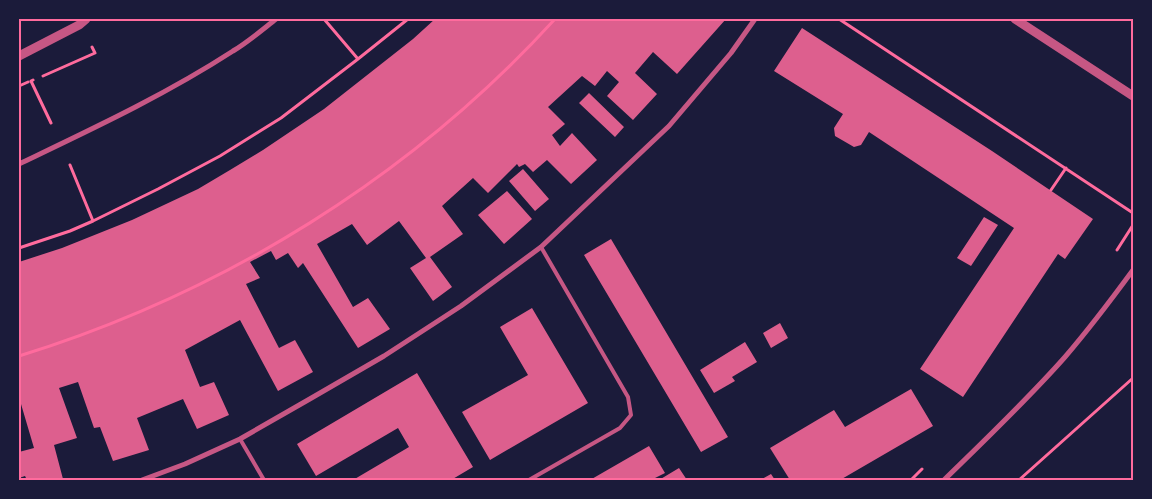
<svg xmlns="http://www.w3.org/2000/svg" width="1152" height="499" font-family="'Golos Text',sans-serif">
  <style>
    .building { fill: #dd5f8e }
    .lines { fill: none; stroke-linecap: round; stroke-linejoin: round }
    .path { stroke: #ff6b9d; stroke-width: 3 }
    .service { stroke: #c65784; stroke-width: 4 }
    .minor { stroke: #c65784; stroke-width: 5 }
    .tertiary { stroke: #c65784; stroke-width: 9 }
    .neatline { fill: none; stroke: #ff6b9d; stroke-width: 2 }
  </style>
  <rect width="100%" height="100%" fill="#1b1b3a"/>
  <path class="building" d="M 435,19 L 726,19 L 677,74 L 653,52 L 635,73 L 657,94 L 633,120 L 607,96 L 619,82 L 607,71 L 595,86 L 582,76 L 548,107 L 565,124 L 552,135 L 560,146 L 572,133 L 597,160 L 571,184 L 547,160 L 533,172 L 525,164 L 519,167 L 517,164 L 488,193 L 473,178 L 442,206 L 463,234 L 430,257 L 452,287 L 433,301 L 410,268 L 426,258 L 399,221 L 367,245 L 352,224 L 317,244 L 353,307 L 368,298 L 390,329 L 358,348 L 303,263 L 298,268 L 288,253 L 276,260 L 271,251 L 250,262 L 260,278 L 246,284 L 279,348 L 295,340 L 313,372 L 278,391 L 240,320 L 185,350 L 200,387 L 214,382 L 229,415 L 197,429 L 183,399 L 137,418 L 149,450 L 113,461 L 100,427 L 94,428 L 78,382 L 59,388 L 77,438 L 54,445 L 63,479 L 56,480 L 27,480 L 25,476 L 19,478 L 19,452 L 34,448 L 21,404 L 19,404 L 19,262 L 62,248 L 132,220 L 198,189 L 230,170 L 263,150 L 324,109 L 413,39 Z
    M 802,28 L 992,151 L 1093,219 L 1065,259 L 1058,254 L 963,397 L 920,369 L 1014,228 L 869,132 L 861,145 L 854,147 L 835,136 L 834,128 L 843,114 L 774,71 Z
    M 589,93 L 624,127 L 615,137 L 579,103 Z
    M 523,169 L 549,199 L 535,211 L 509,181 Z
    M 507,191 L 532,219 L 504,244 L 478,215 Z
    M 984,217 L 998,225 L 971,266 L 957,258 Z
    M 611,239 L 728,437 L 701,452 L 584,255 Z
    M 532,308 L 588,403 L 490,460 L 462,412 L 528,375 L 500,327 Z
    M 780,323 L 788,338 L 771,348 L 763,333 Z
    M 745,342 L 757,362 L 732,377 L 735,381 L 714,393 L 700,370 Z
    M 417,373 L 473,467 L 451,480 L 353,480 L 409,447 L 398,428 L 316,476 L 297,444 Z
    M 911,389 L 933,426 L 840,480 L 790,480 L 770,448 L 834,410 L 845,427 Z
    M 649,446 L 665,473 L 651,480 L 590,480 Z
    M 679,468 L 687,480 L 659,480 Z
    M 771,474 L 775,480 L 760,480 Z"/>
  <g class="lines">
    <path class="path" d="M 324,19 L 358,59
      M 839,19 L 1133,213
      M 43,76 L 95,53 L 92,47
      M 33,80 L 31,81 L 51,123
      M 19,86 L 28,82
      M 70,165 L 93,221
      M 1051,190 L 1066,168
      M 19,248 L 70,231 L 93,221 L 158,189 L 220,156 L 281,118 L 358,59 L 408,19
      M 1117,250 L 1133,225
      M 19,356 C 223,293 411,177 555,19
      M 911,480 L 922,469
      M 1019,480 L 1133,378"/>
    <path class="service" d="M 240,439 L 264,480
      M 529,480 L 620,428 L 631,415 L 628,397 L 541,247"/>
    <path class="minor" d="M 19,164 C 92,129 165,95 233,51 C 248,42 262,30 276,19
      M 142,480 L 185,464 L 240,439 L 308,400 L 384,356 L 461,306 L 541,247 L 669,126 L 731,53 L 755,19
      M 944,480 C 985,440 1027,400 1065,357 C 1089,329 1111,300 1133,270"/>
    <path class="tertiary" d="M 1015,19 L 1133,96
      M 19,56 L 79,25 L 86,19"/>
  </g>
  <rect width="1152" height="499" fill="none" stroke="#1b1b3a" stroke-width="40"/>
  <rect x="20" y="20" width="1112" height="459" class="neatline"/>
</svg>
